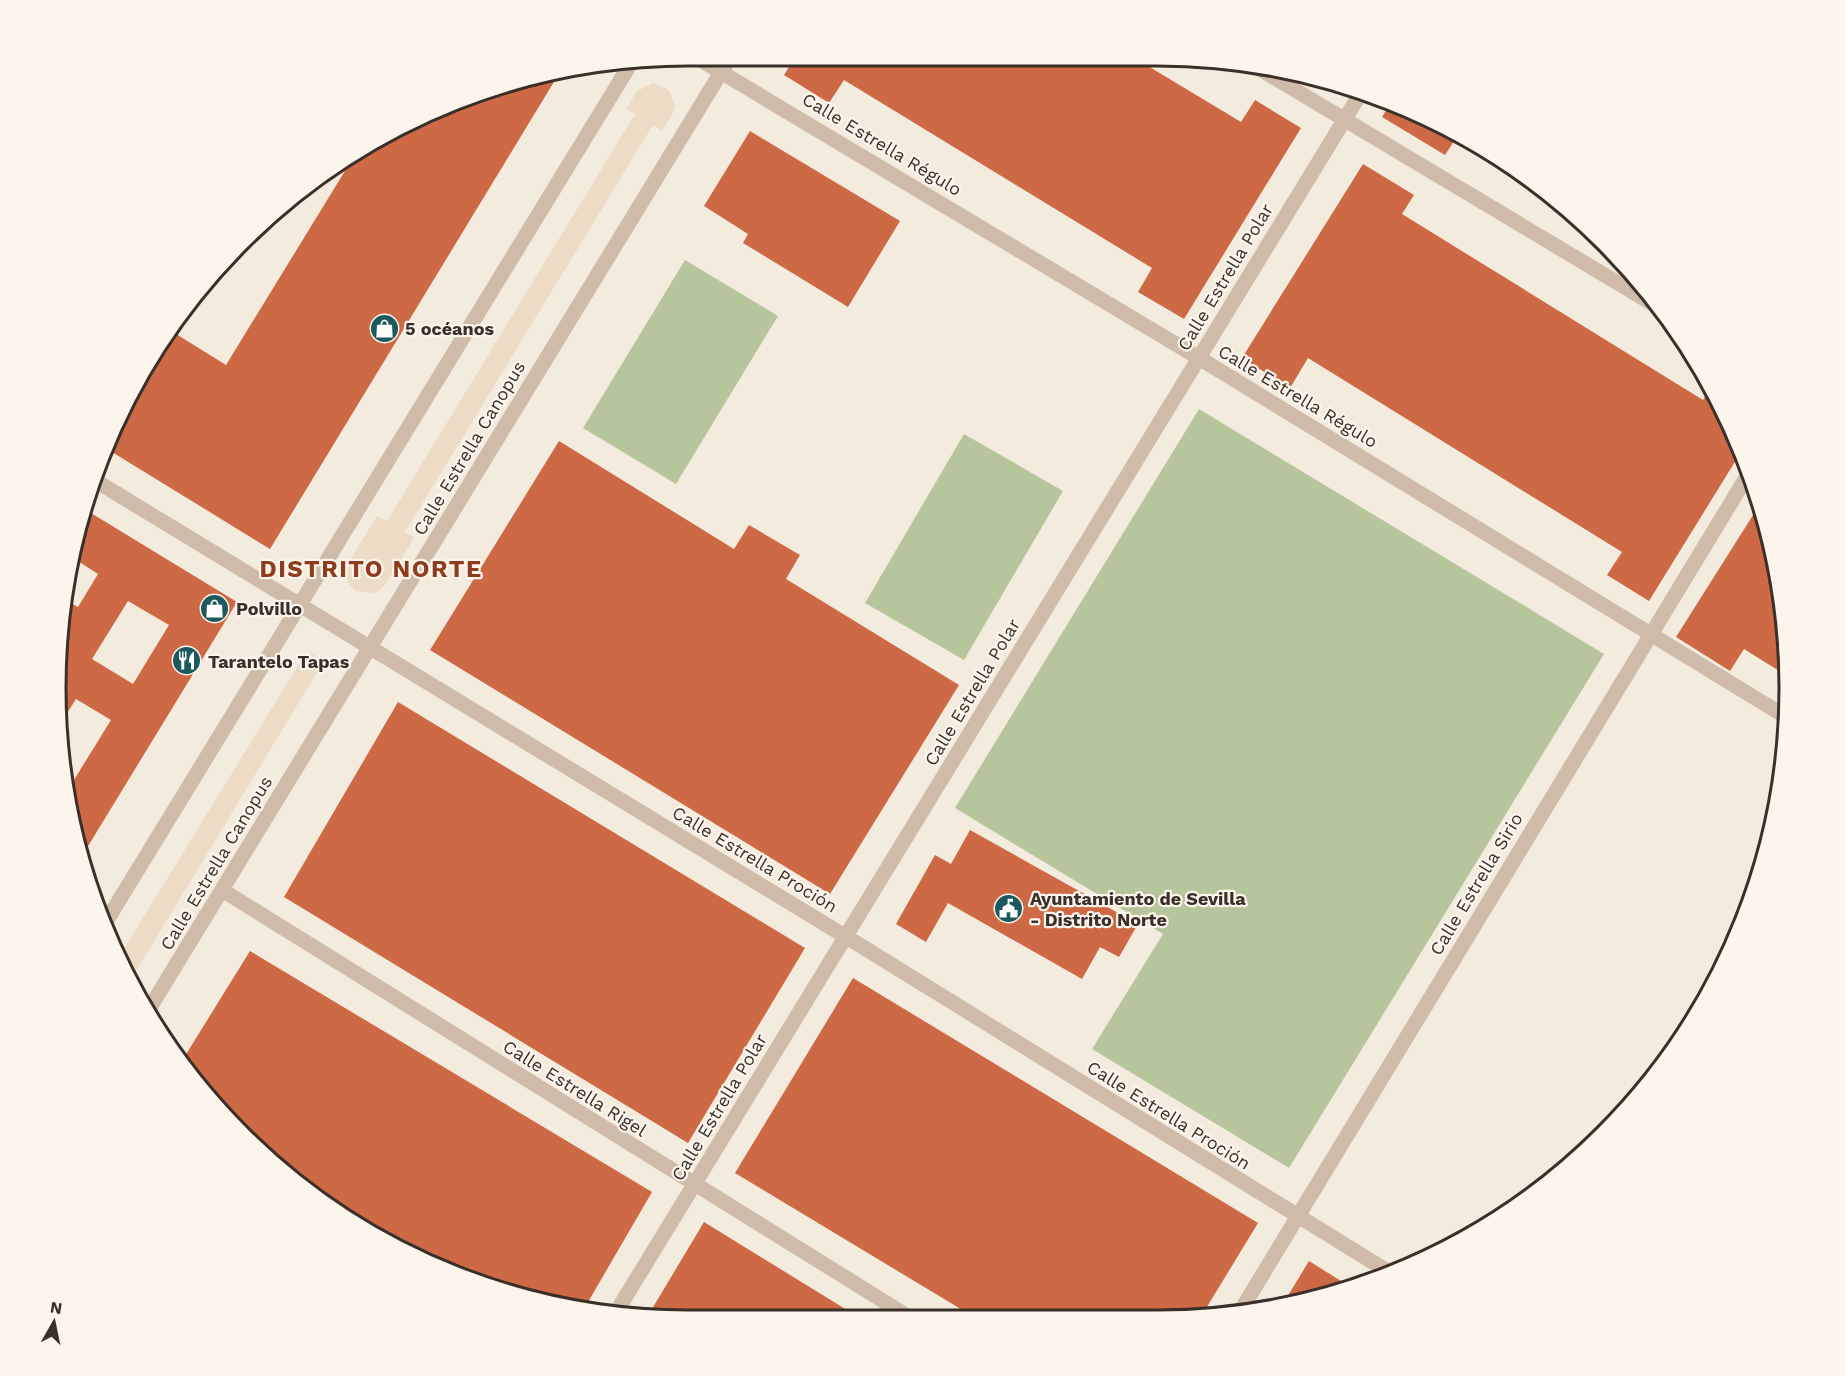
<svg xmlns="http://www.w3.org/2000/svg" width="1845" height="1376" font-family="'Work Sans',sans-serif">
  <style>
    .green { fill: #b7c59d }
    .plaza { fill: #eddcc5 }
    .building { fill: #cd6944; fill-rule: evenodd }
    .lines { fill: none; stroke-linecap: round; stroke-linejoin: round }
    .minor { stroke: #cebba9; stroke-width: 15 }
    .labels { text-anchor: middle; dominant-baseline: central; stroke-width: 4.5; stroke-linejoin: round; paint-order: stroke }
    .street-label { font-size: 18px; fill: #3b2f29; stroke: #fbf5ec }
    .poi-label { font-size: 18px; font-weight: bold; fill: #3b2f29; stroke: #fbf5ec; text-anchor: start }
    .district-label { font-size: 24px; font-weight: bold; letter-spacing: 1.5px; fill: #8f3b1d; stroke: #fbf5ec }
    .rim { fill: none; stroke: #3b2f29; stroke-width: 3 }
  </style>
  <rect width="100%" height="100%" fill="#f4ebdf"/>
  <path class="green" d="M 685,260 L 778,316 L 676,484 L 583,428 Z
    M 1199,409 L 1604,654 L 1289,1168 L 1092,1049 L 1163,934 L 955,808 Z
    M 964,434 L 1063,491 L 964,660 L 865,603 Z"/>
  <path class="plaza" d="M 653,83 L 669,90 L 675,105 L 673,113 L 662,131 L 653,125 L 405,532 L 414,538 L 384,586 L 376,593 L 356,591 L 349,584 L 347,574 L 348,563 L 377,516 L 387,521 L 635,114 L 626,109 L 637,91 Z
    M 313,654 L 321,660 L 321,666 L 130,981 L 119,957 L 302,659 Z"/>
  <path class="building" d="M 796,56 L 1133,57 L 1241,122 L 1255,100 L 1301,128 L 1184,319 L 1138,292 L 1152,268 L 844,80 L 829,103 L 784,75 Z
    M 560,72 L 270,549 L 107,449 L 121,408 L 168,329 L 226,365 L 356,153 L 371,140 L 524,77 Z
    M 1392,101 L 1458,135 L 1445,155 L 1382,117 Z
    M 750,131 L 900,221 L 848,307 L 743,243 L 748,234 L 704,206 Z
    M 1363,164 L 1414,195 L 1402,214 L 1703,400 L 1711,387 L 1724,409 L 1741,452 L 1649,601 L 1607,575 L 1622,552 L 1308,358 L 1290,388 L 1242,358 Z
    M 559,441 L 734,549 L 749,525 L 800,555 L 786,579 L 959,685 L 830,894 L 430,650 Z
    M 1760,504 L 1768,525 L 1788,647 L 1787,676 L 1744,649 L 1730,671 L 1676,637 Z
    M 86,510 L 237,602 L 82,856 L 69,788 L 111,720 L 76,699 L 57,729 L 65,600 L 78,607 L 98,574 L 70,556 ZM 128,601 L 169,625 L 133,684 L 92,659 Z
    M 398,702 L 805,948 L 688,1143 L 284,897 Z
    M 970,830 L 1138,924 L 1119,957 L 1100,947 L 1082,979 L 948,903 L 926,942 L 896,924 L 935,855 L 951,864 Z
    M 250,951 L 652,1192 L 584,1309 L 524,1299 L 372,1236 L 271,1164 L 186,1073 L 180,1064 Z
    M 853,978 L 1258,1223 L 1202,1315 L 974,1317 L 735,1173 Z
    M 704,1222 L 860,1318 L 646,1319 Z
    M 1309,1261 L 1349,1286 L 1283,1304 Z"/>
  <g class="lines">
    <path class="minor" d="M 694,56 L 1199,358 L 1786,717
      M 1255,66 L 1663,310
      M 96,481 L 871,952 L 1392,1274
      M 222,890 L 909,1317
      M 104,925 L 631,63
      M 146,1014 L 731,56
      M 615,1314 L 1362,91
      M 1238,1315 L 1749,473"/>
  </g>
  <defs>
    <symbol id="shop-disc" viewBox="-11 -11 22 22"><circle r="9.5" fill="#1c595f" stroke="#fbf5ec"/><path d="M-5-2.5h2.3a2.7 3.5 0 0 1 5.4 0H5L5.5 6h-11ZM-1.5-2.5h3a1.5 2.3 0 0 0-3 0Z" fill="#fff"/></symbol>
    <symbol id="restaurant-disc" viewBox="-11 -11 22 22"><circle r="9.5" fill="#1c595f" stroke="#fbf5ec"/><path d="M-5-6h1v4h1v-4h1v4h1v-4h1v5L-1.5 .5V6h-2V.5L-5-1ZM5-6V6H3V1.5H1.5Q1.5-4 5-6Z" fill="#fff"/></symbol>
    <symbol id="civic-disc" viewBox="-11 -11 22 22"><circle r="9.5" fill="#1c595f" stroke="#fbf5ec"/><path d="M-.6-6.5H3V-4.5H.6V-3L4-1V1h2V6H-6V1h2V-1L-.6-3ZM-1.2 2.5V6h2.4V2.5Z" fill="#fff"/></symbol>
  </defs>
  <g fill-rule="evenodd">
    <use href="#shop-disc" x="368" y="312" width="33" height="33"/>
    <use href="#shop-disc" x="198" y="592" width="33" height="33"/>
    <use href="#restaurant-disc" x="170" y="644" width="33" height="33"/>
    <use href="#civic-disc" x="992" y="892" width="33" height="33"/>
  </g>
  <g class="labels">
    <g class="street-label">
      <text transform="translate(882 144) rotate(31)">Calle Estrella Régulo</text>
      <text transform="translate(1225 277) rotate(-59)">Calle Estrella Polar</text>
      <text transform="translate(1298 396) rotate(31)">Calle Estrella Régulo</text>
      <text transform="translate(469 448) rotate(-59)">Calle Estrella Canopus</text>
      <text transform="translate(972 692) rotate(-59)">Calle Estrella Polar</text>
      <text transform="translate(755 859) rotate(31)">Calle Estrella Proción</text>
      <text transform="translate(216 863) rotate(-59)">Calle Estrella Canopus</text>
      <text transform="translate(1476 884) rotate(-59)">Calle Estrella Sirio</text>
      <text transform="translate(575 1088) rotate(32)">Calle Estrella Rigel</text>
      <text transform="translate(719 1107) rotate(-59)">Calle Estrella Polar</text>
      <text transform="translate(1169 1115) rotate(32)">Calle Estrella Proción</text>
    </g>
    <g class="poi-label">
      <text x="405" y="328">5 océanos</text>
      <text x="236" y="608">Polvillo</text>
      <text x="208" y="661">Tarantelo Tapas</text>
      <text x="1030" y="898">Ayuntamiento de Sevilla<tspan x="1030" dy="21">- Distrito Norte</tspan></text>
    </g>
    <g class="district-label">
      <text x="371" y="569">DISTRITO NORTE</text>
    </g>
  </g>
  <path d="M0 0H1845V1376H0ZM688 66H1157A622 622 0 0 1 1779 688V688A622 622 0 0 1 1157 1310H688A622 622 0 0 1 66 688V688A622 622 0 0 1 688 66Z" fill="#fbf5ec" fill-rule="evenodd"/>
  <path class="rim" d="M688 66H1157A622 622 0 0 1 1779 688V688A622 622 0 0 1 1157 1310H688A622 622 0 0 1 66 688V688A622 622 0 0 1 688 66Z"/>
  <g transform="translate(54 1322) rotate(9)" stroke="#fbf5ec" stroke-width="4.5" paint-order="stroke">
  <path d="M0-4.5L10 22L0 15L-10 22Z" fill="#3b2f29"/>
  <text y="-9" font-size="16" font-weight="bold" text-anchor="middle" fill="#3b2f29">N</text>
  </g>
</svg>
